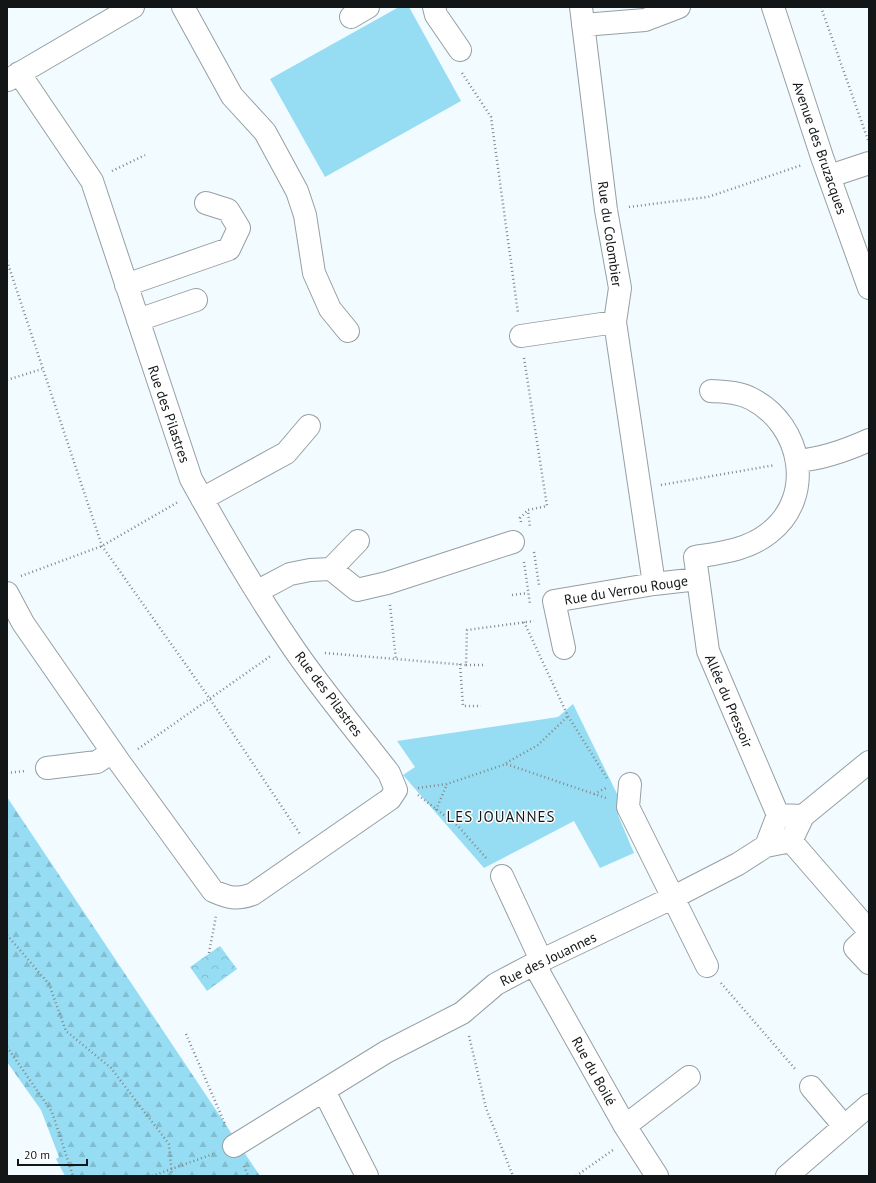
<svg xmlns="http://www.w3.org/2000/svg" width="876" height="1183" font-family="'PT Sans',sans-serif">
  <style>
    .grass { fill: #96ddf3 }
    .forest { fill: url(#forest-firs) }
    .park { fill: url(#park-crowns) }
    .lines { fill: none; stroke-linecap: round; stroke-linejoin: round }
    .minor-casing { stroke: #969fa2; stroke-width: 24 }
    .path { stroke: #82888a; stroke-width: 2.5; stroke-dasharray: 1 3; stroke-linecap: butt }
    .minor { stroke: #fff; stroke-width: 22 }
    .labels { text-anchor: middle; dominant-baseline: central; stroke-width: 3; stroke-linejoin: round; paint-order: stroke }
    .street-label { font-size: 14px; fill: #131617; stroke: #fff }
    .neighbourhood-label { font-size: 15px; letter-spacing: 1px; fill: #131617; stroke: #fff }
  </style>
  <defs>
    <pattern id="forest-firs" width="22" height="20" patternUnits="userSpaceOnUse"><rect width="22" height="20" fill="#96ddf3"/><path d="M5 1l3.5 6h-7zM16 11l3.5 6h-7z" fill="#80bdd0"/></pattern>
    <pattern id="park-crowns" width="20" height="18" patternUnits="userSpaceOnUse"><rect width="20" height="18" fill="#96ddf3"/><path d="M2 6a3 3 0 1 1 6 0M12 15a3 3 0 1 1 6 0" fill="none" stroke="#80bdd0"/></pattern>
  </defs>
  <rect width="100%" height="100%" fill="#f2fbff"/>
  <path class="grass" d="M 399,7 L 409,7 L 461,101 L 325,177 L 270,79 Z
    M 573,704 L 625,810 L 618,815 L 634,853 L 600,868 L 574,821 L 484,868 L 403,775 L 415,767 L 397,741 L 558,717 Z"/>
  <path class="forest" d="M 7,797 L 260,1176 L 65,1176 L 56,1159 L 59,1157 L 41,1110 L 7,1062 Z"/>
  <path class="park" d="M 220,946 L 237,969 L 207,991 L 190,967 Z"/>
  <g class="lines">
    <defs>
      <path id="minor" d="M 183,7 L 232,96 L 265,132 L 297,191 L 305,215 L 314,273 L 330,309 L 348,331
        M 434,7 L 436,15 L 460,50
        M 581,7 L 606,210 L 620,288 L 615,322 L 654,584
        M 773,7 L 822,157 L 869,288
        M 351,17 L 368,7
        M 583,25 L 645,20 L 679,7
        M 8,80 L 133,7
        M 830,176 L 869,163
        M 126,285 L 229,249 L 239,228 L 228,210 L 206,203
        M 138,320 L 196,300
        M 521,336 L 615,322
        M 711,391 C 726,392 739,392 752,399 C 802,425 816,497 769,533 C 748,550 720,553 695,557 L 708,651 L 778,815
        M 797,461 C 821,459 847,450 869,440
        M 202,499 L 286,453 L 309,426
        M 331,569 L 358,541
        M 258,591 L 290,574 L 310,570 L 331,569 L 357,590 L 387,583 L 513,542
        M 7,593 L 23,623 L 120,763 L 213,891 C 229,898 236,900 253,894 L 390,799 L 396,790 L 389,773 C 356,730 320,688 290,643 C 254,590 222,535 191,479 L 92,181 L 19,73
        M 564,648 L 554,601 L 654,584 L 698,579
        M 47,768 L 97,762 L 112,752
        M 630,784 L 628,807 L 707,966
        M 803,816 L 778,815 L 766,846 L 791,841 L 803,816 L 869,762
        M 791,841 L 869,931
        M 502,876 L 542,962
        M 869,935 L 855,948 L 869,963
        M 534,964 L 625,1126 L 657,1176
        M 811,1087 L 844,1126
        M 324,1091 L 367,1176
        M 625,1126 L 689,1077
        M 234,1146 L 386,1052 L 462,1013 L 496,984 L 534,964 L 672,898 L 738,864 L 766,846
        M 787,1176 L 869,1105"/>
    </defs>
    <use href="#minor" class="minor-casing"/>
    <path class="path" d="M 821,7 L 868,140
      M 462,73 L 491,117 L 518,313
      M 112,171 L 145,155
      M 629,207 L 708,197 L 802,165
      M 7,261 L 102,546 L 210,699 L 300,834
      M 524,358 L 547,506 L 528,510 L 530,528
      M 7,380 L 42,369
      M 661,485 L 775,465
      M 521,522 L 520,518 L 528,510
      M 534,552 L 539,585
      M 524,562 L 530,604
      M 21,576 L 102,546 L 178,502
      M 512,595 L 528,593
      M 390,605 L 396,660
      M 524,622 L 568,716 L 608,780
      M 325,653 L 466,665 L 467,630 L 534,621
      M 460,664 L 463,706 L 481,706
      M 466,665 L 485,665
      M 138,749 L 272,655
      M 506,763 L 538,745 L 568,716
      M 7,773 L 25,771
      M 418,788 L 447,784 L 506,764 L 606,798
      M 594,794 L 606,788
      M 418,795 L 458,826 L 487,859
      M 436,810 L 447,784
      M 7,935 L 49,984 L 66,1031 L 111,1068 L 169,1144 L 172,1176
      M 209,953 L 216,916
      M 721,983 L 796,1070
      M 186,1034 L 225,1124
      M 469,1036 L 486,1108 L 513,1176
      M 7,1047 L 52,1112 L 73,1176
      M 244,1166 L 248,1176
      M 152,1176 L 213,1154
      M 576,1176 L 613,1150"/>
    <use href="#minor" class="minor"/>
  </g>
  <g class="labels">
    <g class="street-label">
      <text transform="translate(820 148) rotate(71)">Avenue des Bruzacques</text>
      <text transform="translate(610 234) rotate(82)">Rue du Colombier</text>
      <text transform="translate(169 414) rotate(71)">Rue des Pilastres</text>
      <text transform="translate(626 590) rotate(-9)">Rue du Verrou Rouge</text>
      <text transform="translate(329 694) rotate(53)">Rue des Pilastres</text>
      <text transform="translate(729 701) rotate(67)">Allée du Pressoir</text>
      <text transform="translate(548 959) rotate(-26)">Rue des Jouannes</text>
      <text transform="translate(594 1071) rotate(61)">Rue du Boilé</text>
    </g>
    <g class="neighbourhood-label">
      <text x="501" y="816">LES JOUANNES</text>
    </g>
  </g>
  <rect width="876" height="1183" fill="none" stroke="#131617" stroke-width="16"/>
  <path d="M18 1159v6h69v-6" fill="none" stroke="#131617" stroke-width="2"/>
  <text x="24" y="1159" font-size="12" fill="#131617" stroke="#ffffff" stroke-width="3" paint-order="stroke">20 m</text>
</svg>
